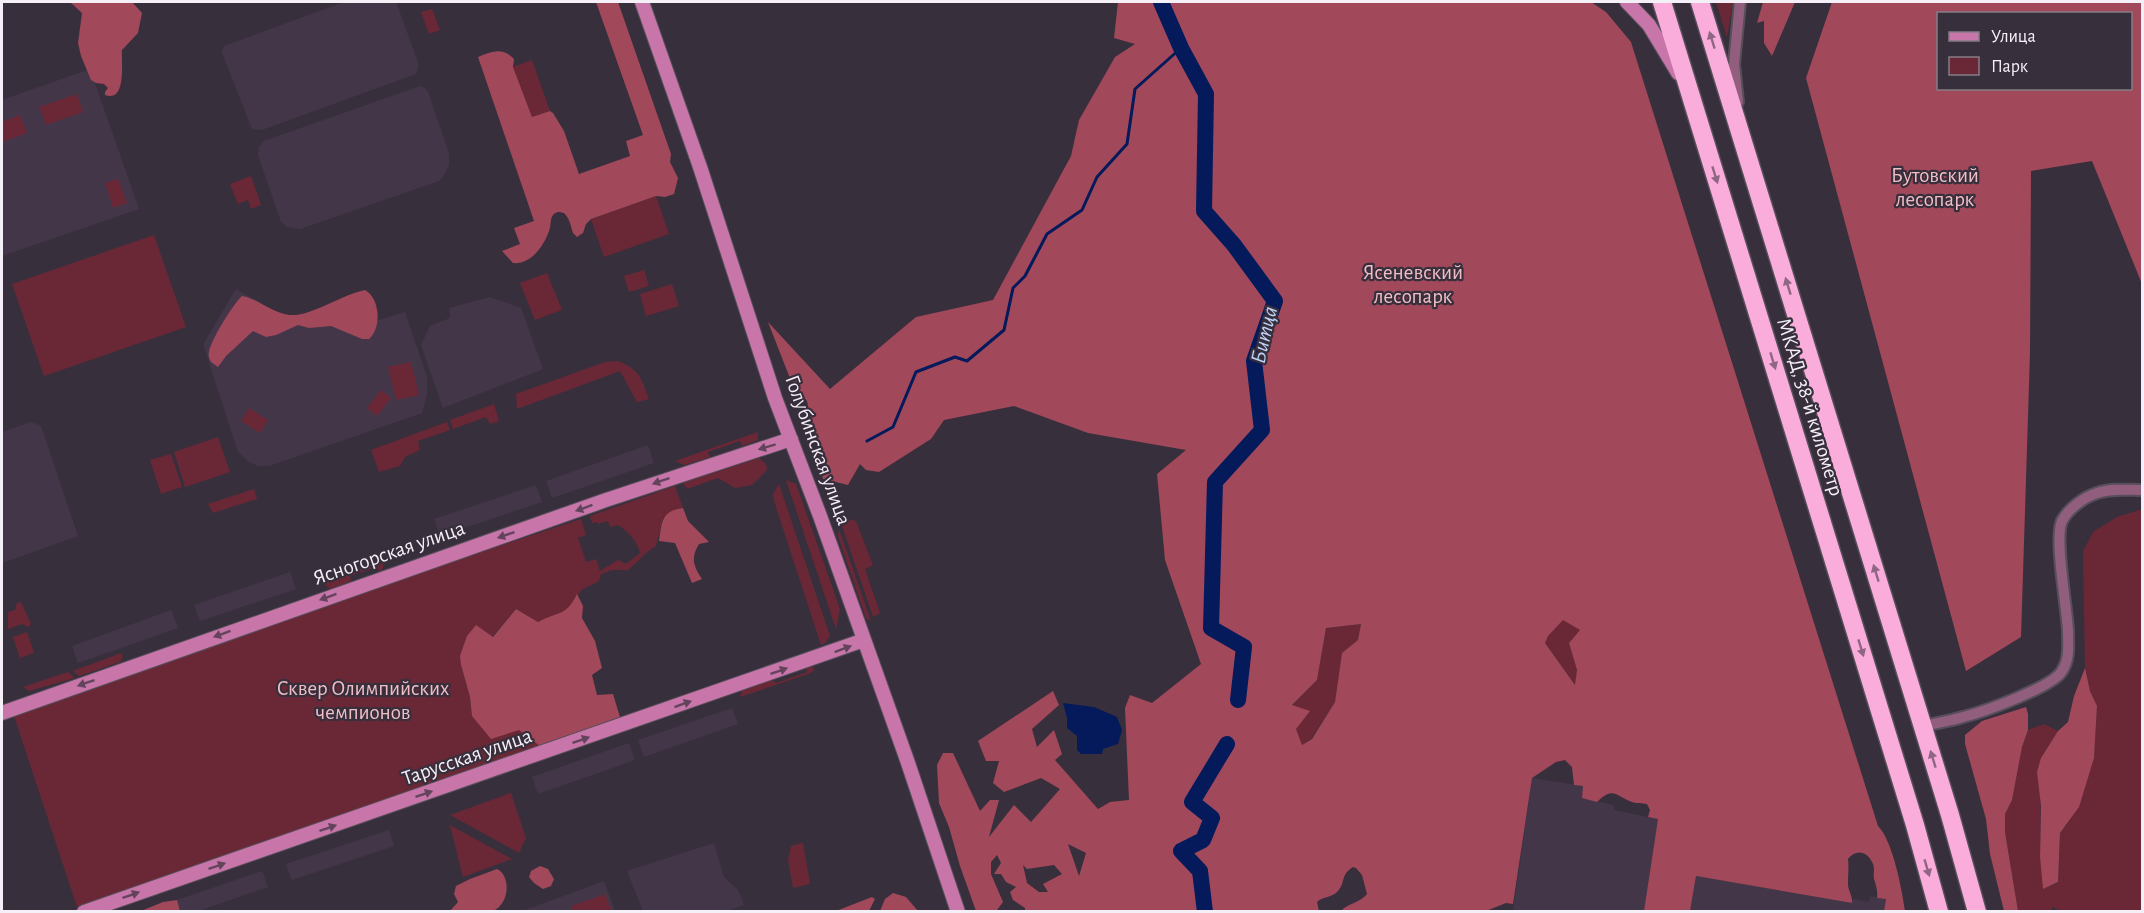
<svg xmlns="http://www.w3.org/2000/svg" width="2144" height="913" font-family="'Alegreya Sans',sans-serif">
  <style>
    .built { fill: #443649 }
    .green { fill: #6a2837 }
    .forest { fill: #a1485b; fill-rule: evenodd }
    .water { fill: #041a5b }
    .lines { fill: none; stroke-linecap: round; stroke-linejoin: round }
    .stream { stroke: #041a5b; stroke-width: 3 }
    .river { stroke: #041a5b; stroke-width: 16 }
    .street-casing { stroke: #564e5a; stroke-width: 14 }
    .secondary-casing { stroke: #564e5a; stroke-width: 16 }
    .highway-casing { stroke: #564e5a; stroke-width: 21 }
    .street { stroke: #925e7e; stroke-width: 10 }
    .secondary { stroke: #c875a9; stroke-width: 14 }
    .highway { stroke: #faacdb; stroke-width: 18 }
    .oneway { fill: #8f6784 }
    .oneway2 { fill: #63445d }
    .labels { text-anchor: middle; dominant-baseline: central; stroke-width: 4.5; stroke-linejoin: round; paint-order: stroke }
    .park-label { font-size: 21px; fill: #f1bdc5; stroke: #382f3c }
    .street-label { font-size: 21px; fill: #f5eff8; stroke: #382f3c }
    .water-label { font-size: 22px; font-style: italic; fill: #bed2fa; stroke: #382f3c }
  </style>
  <rect width="100%" height="100%" fill="#382f3c"/>
  <path class="built" d="M 344,2 L 396,2 L 419,65 L 416,74 L 262,130 L 252,129 L 222,53 L 224,46 Z
    M 90,69 L 139,209 L 2,256 L 2,100 Z
    M 420,86 L 425,88 L 428,92 L 449,153 L 449,165 L 444,175 L 439,181 L 300,229 L 287,227 L 281,222 L 258,155 L 259,147 L 264,141 Z
    M 236,289 L 283,316 L 379,320 L 405,312 L 427,377 L 427,395 L 422,413 L 269,466 L 258,466 L 249,462 L 238,452 L 204,347 L 204,343 Z
    M 490,297 L 521,308 L 543,369 L 443,408 L 421,345 L 430,326 L 450,318 L 449,308 Z
    M 31,422 L 41,426 L 78,536 L 2,563 L 2,432 Z
    M 648,445 L 654,463 L 552,498 L 546,481 Z
    M 536,485 L 542,502 L 440,536 L 434,519 Z
    M 290,572 L 296,589 L 200,621 L 194,605 Z
    M 171,610 L 178,628 L 78,663 L 72,646 Z
    M 732,708 L 738,724 L 644,757 L 638,740 Z
    M 629,743 L 635,760 L 538,794 L 532,777 Z
    M 1532,778 L 1583,786 L 1582,798 L 1614,805 L 1614,810 L 1658,819 L 1644,911 L 1513,912 Z
    M 389,830 L 394,846 L 292,880 L 286,864 Z
    M 714,843 L 724,877 L 738,890 L 744,905 L 728,911 L 643,911 L 627,871 Z
    M 262,871 L 268,887 L 198,911 L 180,911 L 177,900 Z
    M 1696,876 L 1852,903 L 1853,899 L 1869,902 L 1870,896 L 1886,899 L 1884,911 L 1690,912 Z
    M 604,881 L 615,911 L 520,912 Z"/>
  <path class="green" d="M 1716,2 L 1733,2 L 1727,37 Z
    M 432,9 L 440,30 L 429,34 L 421,12 Z
    M 532,60 L 550,111 L 532,117 L 513,67 Z
    M 77,94 L 83,112 L 46,125 L 39,107 Z
    M 20,115 L 27,133 L 2,142 L 2,122 Z
    M 251,176 L 261,205 L 251,209 L 248,200 L 238,204 L 230,184 Z
    M 118,179 L 127,203 L 113,208 L 105,183 Z
    M 656,196 L 669,234 L 604,257 L 591,219 Z
    M 154,235 L 186,327 L 44,376 L 12,284 Z
    M 644,270 L 649,286 L 629,292 L 624,276 Z
    M 547,273 L 562,310 L 535,320 L 520,283 Z
    M 672,284 L 679,306 L 646,316 L 640,294 Z
    M 617,361 C 640,369 641,378 649,399 L 637,402 L 620,371 L 517,409 L 516,394 L 605,362 Z
    M 411,362 L 419,395 L 396,400 L 388,367 Z
    M 381,390 L 391,398 L 377,416 L 367,408 Z
    M 494,404 L 499,421 L 490,424 L 486,417 L 453,429 L 450,420 Z
    M 249,408 L 268,420 L 260,433 L 241,421 Z
    M 447,422 L 450,430 L 418,441 L 420,450 L 405,457 L 400,466 L 379,472 L 371,450 Z
    M 758,432 L 758,440 L 742,446 L 740,441 L 708,452 L 710,457 L 684,465 L 675,461 Z
    M 218,437 L 230,472 L 185,487 L 174,452 Z
    M 171,454 L 182,487 L 161,494 L 150,460 Z
    M 759,458 L 766,464 L 767,470 L 752,485 L 735,488 L 718,478 L 687,489 L 683,483 Z
    M 786,480 L 796,484 L 840,609 L 836,629 Z
    M 779,484 L 830,636 L 825,643 L 821,645 L 775,504 L 773,494 Z
    M 675,486 L 683,508 L 677,509 L 663,518 L 656,546 C 644,553 638,562 628,570 L 612,570 L 601,574 L 599,581 L 581,590 L 571,607 L 560,614 L 548,617 L 538,622 L 516,609 L 492,637 L 461,665 L 470,697 L 472,716 L 519,729 L 540,746 L 77,907 L 14,716 L 439,566 L 581,519 L 586,535 L 578,538 L 586,562 L 596,559 L 600,571 L 618,560 L 626,564 L 640,553 C 638,542 627,530 618,525 L 610,527 L 608,521 L 598,524 L 597,522 L 592,523 L 590,516 Z
    M 254,489 L 257,499 L 213,513 L 208,504 Z
    M 2140,510 L 2142,510 L 2142,911 L 2061,911 L 2052,907 L 2052,911 L 2018,911 L 2005,832 L 2005,814 L 2012,800 L 2022,747 L 2028,730 L 2044,724 L 2058,731 L 2041,758 L 2040,857 L 2044,888 L 2058,883 L 2060,833 L 2070,820 L 2094,758 L 2097,706 L 2090,691 L 2085,668 L 2083,551 L 2093,532 L 2117,517 Z
    M 849,519 L 856,521 L 873,565 L 865,569 L 880,613 L 873,617 L 842,526 Z
    M 839,529 L 871,621 L 866,618 L 838,536 Z
    M 383,562 L 383,568 L 379,572 L 377,567 L 350,576 L 351,581 L 330,589 L 324,584 L 324,581 Z
    M 21,602 L 31,624 L 29,627 L 22,624 L 8,629 L 8,612 L 15,610 L 17,603 Z
    M 1563,619 L 1580,630 L 1569,643 L 1577,670 L 1576,686 L 1545,643 L 1548,636 Z
    M 1361,624 L 1358,640 L 1342,653 L 1335,702 L 1311,739 L 1302,745 L 1296,729 L 1292,706 L 1317,680 L 1326,628 Z
    M 27,632 L 34,653 L 20,658 L 13,637 Z
    M 121,653 L 123,657 L 120,662 L 79,676 L 73,671 Z
    M 813,667 L 814,671 L 808,674 L 740,697 L 742,691 L 771,680 L 776,683 L 807,672 L 806,668 Z
    M 68,672 L 75,678 L 29,691 L 23,687 Z
    M 511,793 L 526,838 L 519,853 L 450,815 Z
    M 450,825 L 512,859 L 463,877 Z
    M 803,843 L 810,884 L 793,888 L 788,860 L 791,846 Z
    M 605,894 L 612,911 L 573,911 L 571,906 Z"/>
  <path class="forest" d="M 70,2 L 132,2 L 142,13 L 138,33 L 122,50 C 121,62 127,103 105,95 L 105,92 L 108,88 L 104,84 L 96,83 L 91,80 L 81,56 L 78,43 L 82,13 Z
    M 596,2 L 618,2 L 671,154 L 670,162 L 678,178 L 674,194 L 665,197 L 656,196 L 591,219 L 586,224 L 583,233 L 577,237 L 573,233 C 570,224 570,219 564,213 C 559,212 558,211 554,214 C 550,218 551,223 550,228 C 545,245 531,265 513,263 L 502,251 L 520,244 L 514,228 L 534,221 L 478,57 C 492,51 503,47 514,59 L 513,67 L 532,117 L 550,111 L 553,113 L 564,131 L 579,174 L 630,156 L 626,141 L 643,135 Z
    M 1118,2 L 1591,2 L 1606,12 L 1631,42 L 1878,826 C 1893,841 1902,890 1905,911 L 1884,911 L 1886,899 L 1877,898 C 1878,891 1876,885 1874,879 C 1873,874 1875,869 1873,864 C 1868,852 1857,848 1848,859 C 1849,868 1848,875 1848,884 C 1848,891 1853,896 1852,903 L 1696,876 L 1690,911 L 1644,911 L 1658,819 L 1648,817 L 1650,810 L 1647,804 C 1642,803 1637,804 1632,802 C 1615,796 1614,786 1597,802 L 1582,798 L 1583,786 L 1574,785 L 1572,767 L 1565,760 L 1556,762 L 1532,778 L 1513,904 L 1506,903 L 1486,911 L 1341,911 C 1348,903 1360,903 1367,894 L 1362,875 L 1356,868 L 1353,867 C 1340,875 1346,882 1338,891 C 1332,898 1323,896 1317,902 L 1319,911 L 1025,911 L 1025,908 L 1013,900 L 1010,892 L 1016,887 L 1006,882 L 1001,874 L 994,874 L 1001,863 L 997,855 L 991,862 L 991,874 L 1003,902 L 997,910 L 1000,911 L 976,911 L 960,866 L 949,827 L 939,803 L 937,765 L 943,753 L 953,753 L 980,811 L 990,800 L 999,800 L 989,837 L 1014,805 L 1031,822 L 1060,789 L 1041,778 L 1004,792 L 993,783 L 999,761 L 986,761 L 978,741 L 1053,691 L 1059,705 L 1032,729 L 1037,747 L 1054,730 L 1062,754 L 1055,760 L 1098,809 L 1110,802 L 1129,800 L 1125,708 L 1130,695 L 1152,703 L 1201,664 L 1165,560 L 1157,474 L 1186,450 L 1088,433 L 1014,406 L 944,420 L 931,439 L 879,472 L 866,470 L 860,464 L 848,485 L 823,479 L 807,401 L 791,381 L 768,322 L 830,389 L 916,317 L 993,300 L 1071,156 L 1079,120 L 1115,57 L 1135,44 L 1114,38 ZM 1563,620 L 1580,630 L 1569,643 L 1577,670 L 1575,685 L 1545,643 L 1548,636 ZM 1361,624 L 1358,640 L 1342,653 L 1335,702 L 1312,739 L 1302,745 L 1296,729 L 1310,711 L 1292,705 L 1317,680 L 1326,628 ZM 1068,844 L 1086,853 L 1079,876 ZM 1023,865 L 1027,869 L 1054,865 L 1062,874 L 1043,884 L 1048,892 L 1039,892 L 1027,883 Z
    M 1763,2 L 1795,2 L 1772,56 L 1764,43 L 1764,21 L 1757,23 Z
    M 1832,2 L 2142,2 L 2142,284 L 2092,161 L 2031,171 L 2030,353 L 2021,637 L 1966,671 L 1806,78 ZM 1938,14 L 2130,14 L 2130,88 L 1938,88 Z
    M 365,290 C 380,298 382,328 369,339 L 362,339 L 331,326 L 309,328 L 298,325 L 276,335 L 266,337 L 253,331 L 226,356 L 218,367 L 211,362 C 209,357 208,357 209,352 C 211,340 233,304 242,296 C 259,299 272,313 290,315 C 310,317 343,294 365,290 Z
    M 683,508 L 688,521 L 709,542 L 699,544 C 690,559 694,566 702,579 L 692,583 L 675,543 L 659,541 C 662,522 661,511 683,508 Z
    M 577,594 L 583,606 L 582,618 L 595,641 L 602,668 L 592,675 L 597,695 L 613,694 L 620,717 L 540,746 L 519,730 L 491,739 L 472,716 L 470,697 L 461,665 L 460,656 L 467,636 L 476,625 L 493,637 L 516,609 L 538,622 C 558,611 566,617 577,594 Z
    M 2085,668 L 2090,691 L 2097,706 L 2094,758 L 2079,807 L 2060,833 L 2058,882 L 2043,889 L 2040,857 L 2041,806 L 2037,772 L 2041,758 L 2058,731 L 2068,722 L 2074,696 Z
    M 2026,707 L 2028,714 L 2028,730 L 2022,747 L 2012,800 L 2005,814 L 2005,832 L 2018,911 L 2004,911 L 1990,854 L 1986,819 L 1965,744 L 1965,735 L 1982,721 Z
    M 540,866 L 548,869 L 554,879 L 551,886 L 543,889 L 534,883 L 529,877 L 531,871 Z
    M 497,869 C 512,876 509,906 492,911 C 483,913 461,912 450,911 L 458,902 L 454,894 L 456,886 L 470,879 Z
    M 893,893 L 906,897 L 918,911 L 880,911 L 885,899 Z
    M 872,897 L 875,899 L 869,911 L 836,911 Z
    M 177,900 L 180,911 L 141,911 L 163,902 Z"/>
  <path class="water" d="M 1063,703 L 1094,707 L 1117,717 L 1122,730 L 1118,744 L 1103,749 L 1102,754 L 1081,754 L 1077,750 L 1077,736 L 1067,728 L 1067,718 Z"/>
  <g class="lines">
    <path class="stream" d="M 867,441 L 893,427 L 916,372 L 955,357 L 967,361 L 1004,330 L 1013,288 L 1025,276 L 1047,234 L 1082,210 L 1097,177 L 1127,144 L 1135,89 L 1181,48"/>
    <path class="river" d="M 1161,2 L 1181,48 L 1206,94 L 1204,211 L 1234,245 L 1275,301 L 1254,361 L 1262,430 L 1215,482 L 1211,628 L 1244,647 L 1238,700
      M 1205,912 L 1200,871 L 1181,851 L 1203,840 L 1212,818 L 1192,802 L 1227,744"/>
    <defs>
      <path id="street" d="M 1738,102 L 1734,64 L 1740,2
        M 1923,726 C 1936,723 1950,721 1963,717 C 1983,712 2053,687 2062,671 C 2070,659 2068,645 2068,631 C 2067,608 2054,537 2062,521 C 2068,509 2084,497 2097,493 C 2111,488 2128,490 2142,490"/>
      <path id="secondary" d="M 642,2 L 700,167 L 775,398 L 820,516 L 907,760 L 958,912
        M 1627,2 L 1649,25 L 1678,73
        M 2,713 L 606,500 L 791,439
        M 84,912 L 864,640"/>
      <path id="highway" d="M 1662,2 L 1915,825 L 1939,912
        M 1700,2 L 1950,815 L 1977,912"/>
    </defs>
    <use href="#street" class="street-casing"/>
    <use href="#secondary" class="secondary-casing"/>
    <use href="#highway" class="highway-casing"/>
    <use href="#street" class="street"/>
    <use href="#secondary" class="secondary"/>
    <use href="#highway" class="highway"/>
  </g>
  <defs><path id="oneway-solid" d="M-6-.8H1V-3.2L6.5 0L1 3.2V.8H-6Z" transform="scale(1.5)"/></defs>
  <g class="oneway">
    <use href="#oneway-solid" transform="translate(1712 40) rotate(-107)"/>
    <use href="#oneway-solid" transform="translate(1715 175) rotate(73)"/>
    <use href="#oneway-solid" transform="translate(1788 286) rotate(-107)"/>
    <use href="#oneway-solid" transform="translate(1773 361) rotate(73)"/>
    <use href="#oneway-solid" transform="translate(1876 573) rotate(-107)"/>
    <use href="#oneway-solid" transform="translate(1861 648) rotate(73)"/>
    <use href="#oneway-solid" transform="translate(1933 759) rotate(-107)"/>
    <use href="#oneway-solid" transform="translate(1927 868) rotate(74)"/>
  </g>
  <g class="oneway2">
    <use href="#oneway-solid" transform="translate(767 447) rotate(163)"/>
    <use href="#oneway-solid" transform="translate(661 481) rotate(161)"/>
    <use href="#oneway-solid" transform="translate(584 508) rotate(160)"/>
    <use href="#oneway-solid" transform="translate(506 535) rotate(161)"/>
    <use href="#oneway-solid" transform="translate(328 597) rotate(160)"/>
    <use href="#oneway-solid" transform="translate(222 634) rotate(160)"/>
    <use href="#oneway-solid" transform="translate(843 649) rotate(-21)"/>
    <use href="#oneway-solid" transform="translate(779 671) rotate(-19)"/>
    <use href="#oneway-solid" transform="translate(86 683) rotate(161)"/>
    <use href="#oneway-solid" transform="translate(683 704) rotate(-20)"/>
    <use href="#oneway-solid" transform="translate(581 740) rotate(-19)"/>
    <use href="#oneway-solid" transform="translate(424 794) rotate(-19)"/>
    <use href="#oneway-solid" transform="translate(328 828) rotate(-19)"/>
    <use href="#oneway-solid" transform="translate(217 866) rotate(-19)"/>
    <use href="#oneway-solid" transform="translate(131 895) rotate(-19)"/>
  </g>
  <g class="labels">
    <g class="park-label">
      <text x="1935" y="175">Бутовский<tspan x="1935" dy="24">лесопарк</tspan></text>
      <text x="1413" y="272">Ясеневский<tspan x="1413" dy="24">лесопарк</tspan></text>
      <text x="363" y="688">Сквер Олимпийских<tspan x="363" dy="24">чемпионов</tspan></text>
    </g>
    <g class="street-label">
      <text transform="translate(1810 407) rotate(73)">МКАД, 38-й километр</text>
      <text transform="translate(818 450) rotate(70)">Голубинская улица</text>
      <text transform="translate(389 553) rotate(-19)">Ясногорская улица</text>
      <text transform="translate(467 757) rotate(-19)">Тарусская улица</text>
    </g>
    <g class="water-label">
      <text transform="translate(1264 335) rotate(-77)">Битца</text>
    </g>
  </g>
  <rect width="2144" height="913" fill="none" stroke="#f5eff8" stroke-width="6"/>
  <rect x="1937" y="12" width="195" height="78" fill="#382f3c" stroke="#847c87" stroke-width="1.5"/>
  <rect x="1949" y="32" width="30" height="9" fill="#c875a9" stroke="#847c87" stroke-width="1.5"/>
  <text x="1991" y="42" font-size="18" fill="#f5eff8">Улица</text>
  <rect x="1949" y="57" width="30" height="18" fill="#6a2837" stroke="#847c87" stroke-width="1.5"/>
  <text x="1991" y="72" font-size="18" fill="#f5eff8">Парк</text>
</svg>
